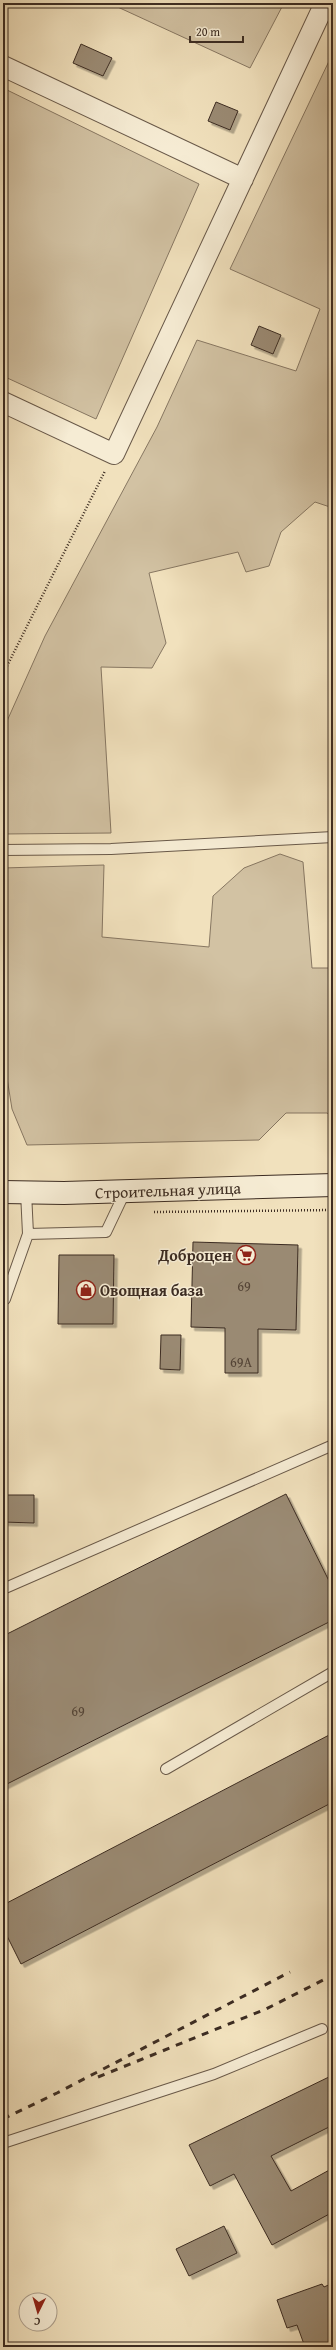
<svg xmlns="http://www.w3.org/2000/svg" width="336" height="2350" font-family="'Gentium Book Plus',serif">
  <style>
    .green { fill: #d2c2a3; stroke: #877762 }
    .building { fill: #9a8a73; stroke: #3c2c22; filter: url(#shadow) }
    .lines { fill: none; stroke-linecap: round; stroke-linejoin: round }
    .lane-casing { stroke: #695949; stroke-width: 12 }
    .street-casing { stroke: #695949; stroke-width: 22 }
    .secondary-casing { stroke: #3c2c22; stroke-width: 24 }
    .path { stroke: #3c2c22; stroke-width: 2.5; stroke-dasharray: 1 2; stroke-linecap: butt }
    .lane { stroke: #f6ecd4; stroke-width: 10 }
    .street { stroke: #f6ecd4; stroke-width: 20 }
    .secondary { stroke: #f6ecd4; stroke-width: 22 }
    .rail { stroke: #3c2c22; stroke-width: 3; stroke-dasharray: 7 7; stroke-linecap: butt }
    .labels { text-anchor: middle; dominant-baseline: central; stroke-width: 3; stroke-linejoin: round; paint-order: stroke }
    .number-label { font-size: 14px; fill: #544436 }
    .street-label { font-size: 16px; fill: #3c2c22; stroke: #f6ecd4 }
    .poi-label { font-size: 16px; font-weight: bold; fill: #3c2c22; stroke: #f6ecd4; text-anchor: end }
  </style>
  <defs>
    <filter id="shadow"><feDropShadow dx="3.5" dy="3.5" stdDeviation="0" flood-color="#0004"/></filter>
  </defs>
  <rect width="100%" height="100%" fill="#f1e1bd"/>
  <filter id="stains"><feTurbulence type="fractalNoise" baseFrequency=".005" numOctaves="4"/><feColorMatrix values="0 0 0 0 .2 0 0 0 0 .09 0 0 0 0 .02 0 0 0 .5 -.17"/></filter>
  <radialGradient id="worn" r=".72"><stop offset=".6" stop-color="#630" stop-opacity="0"/><stop offset="1" stop-color="#630" stop-opacity=".3"/></radialGradient>
  <path class="green" d="M 109,3 L 284,3 L 250,68 Z
    M 330,59 L 333,60 L 333,508 L 315,502 L 281,532 L 269,566 L 246,572 L 238,552 L 149,573 L 166,643 L 152,668 L 101,667 L 111,833 L 3,834 L 3,730 L 45,636 L 157,427 L 197,340 L 296,371 L 320,309 L 230,269 Z
    M 3,88 L 199,184 L 96,419 L 3,376 Z
    M 280,854 L 303,862 L 312,968 L 333,968 L 333,1117 L 327,1113 L 286,1113 L 259,1140 L 27,1145 L 12,1109 L 3,1053 L 3,868 L 104,865 L 102,937 L 209,947 L 213,896 L 244,868 Z"/>
  <path class="building" d="M 81,44 L 112,58 L 103,76 L 73,63 Z
    M 216,102 L 238,111 L 230,130 L 208,121 Z
    M 259,326 L 281,335 L 273,354 L 251,345 Z
    M 193,1242 L 298,1245 L 296,1330 L 258,1329 L 258,1373 L 225,1373 L 225,1328 L 191,1327 Z
    M 59,1255 L 114,1255 L 113,1324 L 58,1324 Z
    M 161,1335 L 181,1335 L 180,1370 L 160,1369 Z
    M 286,1494 L 333,1589 L 333,1620 L 3,1786 L 3,1636 Z
    M 3,1495 L 34,1495 L 34,1523 L 3,1522 Z
    M 333,1733 L 333,1802 L 21,1964 L 3,1928 L 3,1905 Z
    M 333,2075 L 333,2125 L 271,2156 L 291,2191 L 333,2168 L 333,2212 L 272,2245 L 234,2174 L 210,2186 L 189,2145 Z
    M 224,2226 L 237,2253 L 189,2276 L 176,2249 Z
    M 333,2283 L 333,2347 L 305,2347 L 297,2325 L 287,2328 L 277,2300 L 322,2284 L 324,2287 Z"/>
  <g class="lines">
    <defs>
      <path id="lane" d="M 3,850 L 111,849 L 333,837
        M 26,1192 L 28,1234 L 106,1232 L 125,1192
        M 3,1299 L 5,1299 L 28,1234
        M 3,1589 L 333,1445
        M 166,1769 L 333,1672
        M 3,2143 L 214,2074 L 322,2029"/>
      <path id="street" d="M 3,66 L 243,179
        M 3,402 L 114,454 L 325,3"/>
      <path id="secondary" d="M 3,1192 L 64,1193 L 333,1185"/>
    </defs>
    <use href="#lane" class="lane-casing"/>
    <use href="#street" class="street-casing"/>
    <use href="#secondary" class="secondary-casing"/>
    <path class="path" d="M 3,674 L 105,471
      M 154,1212 L 333,1210"/>
    <use href="#lane" class="lane"/>
    <use href="#street" class="street"/>
    <use href="#secondary" class="secondary"/>
    <path class="rail" d="M 98,2077 L 266,2009 L 333,1975
      M 3,2119 L 57,2093 L 290,1972"/>
  </g>
  <defs>
    <symbol id="supermarket-ring" viewBox="-11 -11 22 22"><circle r="9.5" fill="#f6ecd4" stroke="#8f2418" stroke-width="1.5"/><path d="M-6-5.5h2.5l.6 2H6L4.5 2H-2.5L-4.4-4H-6ZM-1.5 3.2a1.3 1.3 0 1 0 .1 0ZM3 3.2a1.3 1.3 0 1 0 .1 0Z" fill="#8f2418"/></symbol>
    <symbol id="shop-ring" viewBox="-11 -11 22 22"><circle r="9.5" fill="#f6ecd4" stroke="#8f2418" stroke-width="1.5"/><path d="M-5-2.5h2.3a2.7 3.5 0 0 1 5.4 0H5L5.5 6h-11ZM-1.5-2.5h3a1.5 2.3 0 0 0-3 0Z" fill="#8f2418"/></symbol>
  </defs>
  <g fill-rule="evenodd">
    <use href="#supermarket-ring" x="235" y="1244" width="22" height="22"/>
    <use href="#shop-ring" x="75" y="1279" width="22" height="22"/>
  </g>
  <g class="labels">
    <g class="number-label">
      <text x="244" y="1286">69</text>
      <text x="241" y="1362">69А</text>
      <text x="78" y="1711">69</text>
    </g>
    <g class="street-label">
      <text transform="translate(168 1190) rotate(-2)">Строительная улица</text>
    </g>
    <g class="poi-label">
      <text x="232" y="1255">Доброцен</text>
      <text x="100" y="1290" text-anchor="start">Овощная база</text>
    </g>
  </g>
  <rect width="336" height="2350" fill="none" stroke="#f1e1bd" stroke-width="16"/>
  <rect x="4" y="4" width="328" height="2342" fill="none" stroke="#3c2c22" stroke-width="2"/>
  <rect x="8" y="8" width="320" height="2334" fill="none" stroke="#3c2c22"/>
  <g transform="translate(38 2312) rotate(185)"><circle r="19" fill="#f6ecd4" stroke="#ac9f8d"/>
  <path d="M0-3L7 15L0 10L-7 15Z" fill="#8f2418"/>
  <text y="-6" font-size="11" font-weight="bold" text-anchor="middle" fill="#3c2c22">С</text>
  </g>
  <path d="M190 36v6h53v-6" fill="none" stroke="#3c2c22" stroke-width="2"/>
  <text x="196" y="36" font-size="12" fill="#3c2c22" stroke="#f6ecd4" stroke-width="3" paint-order="stroke">20 m</text>
  <rect width="100%" height="100%" filter="url(#stains)"/>
  <rect width="100%" height="100%" fill="url(#worn)"/>
</svg>
